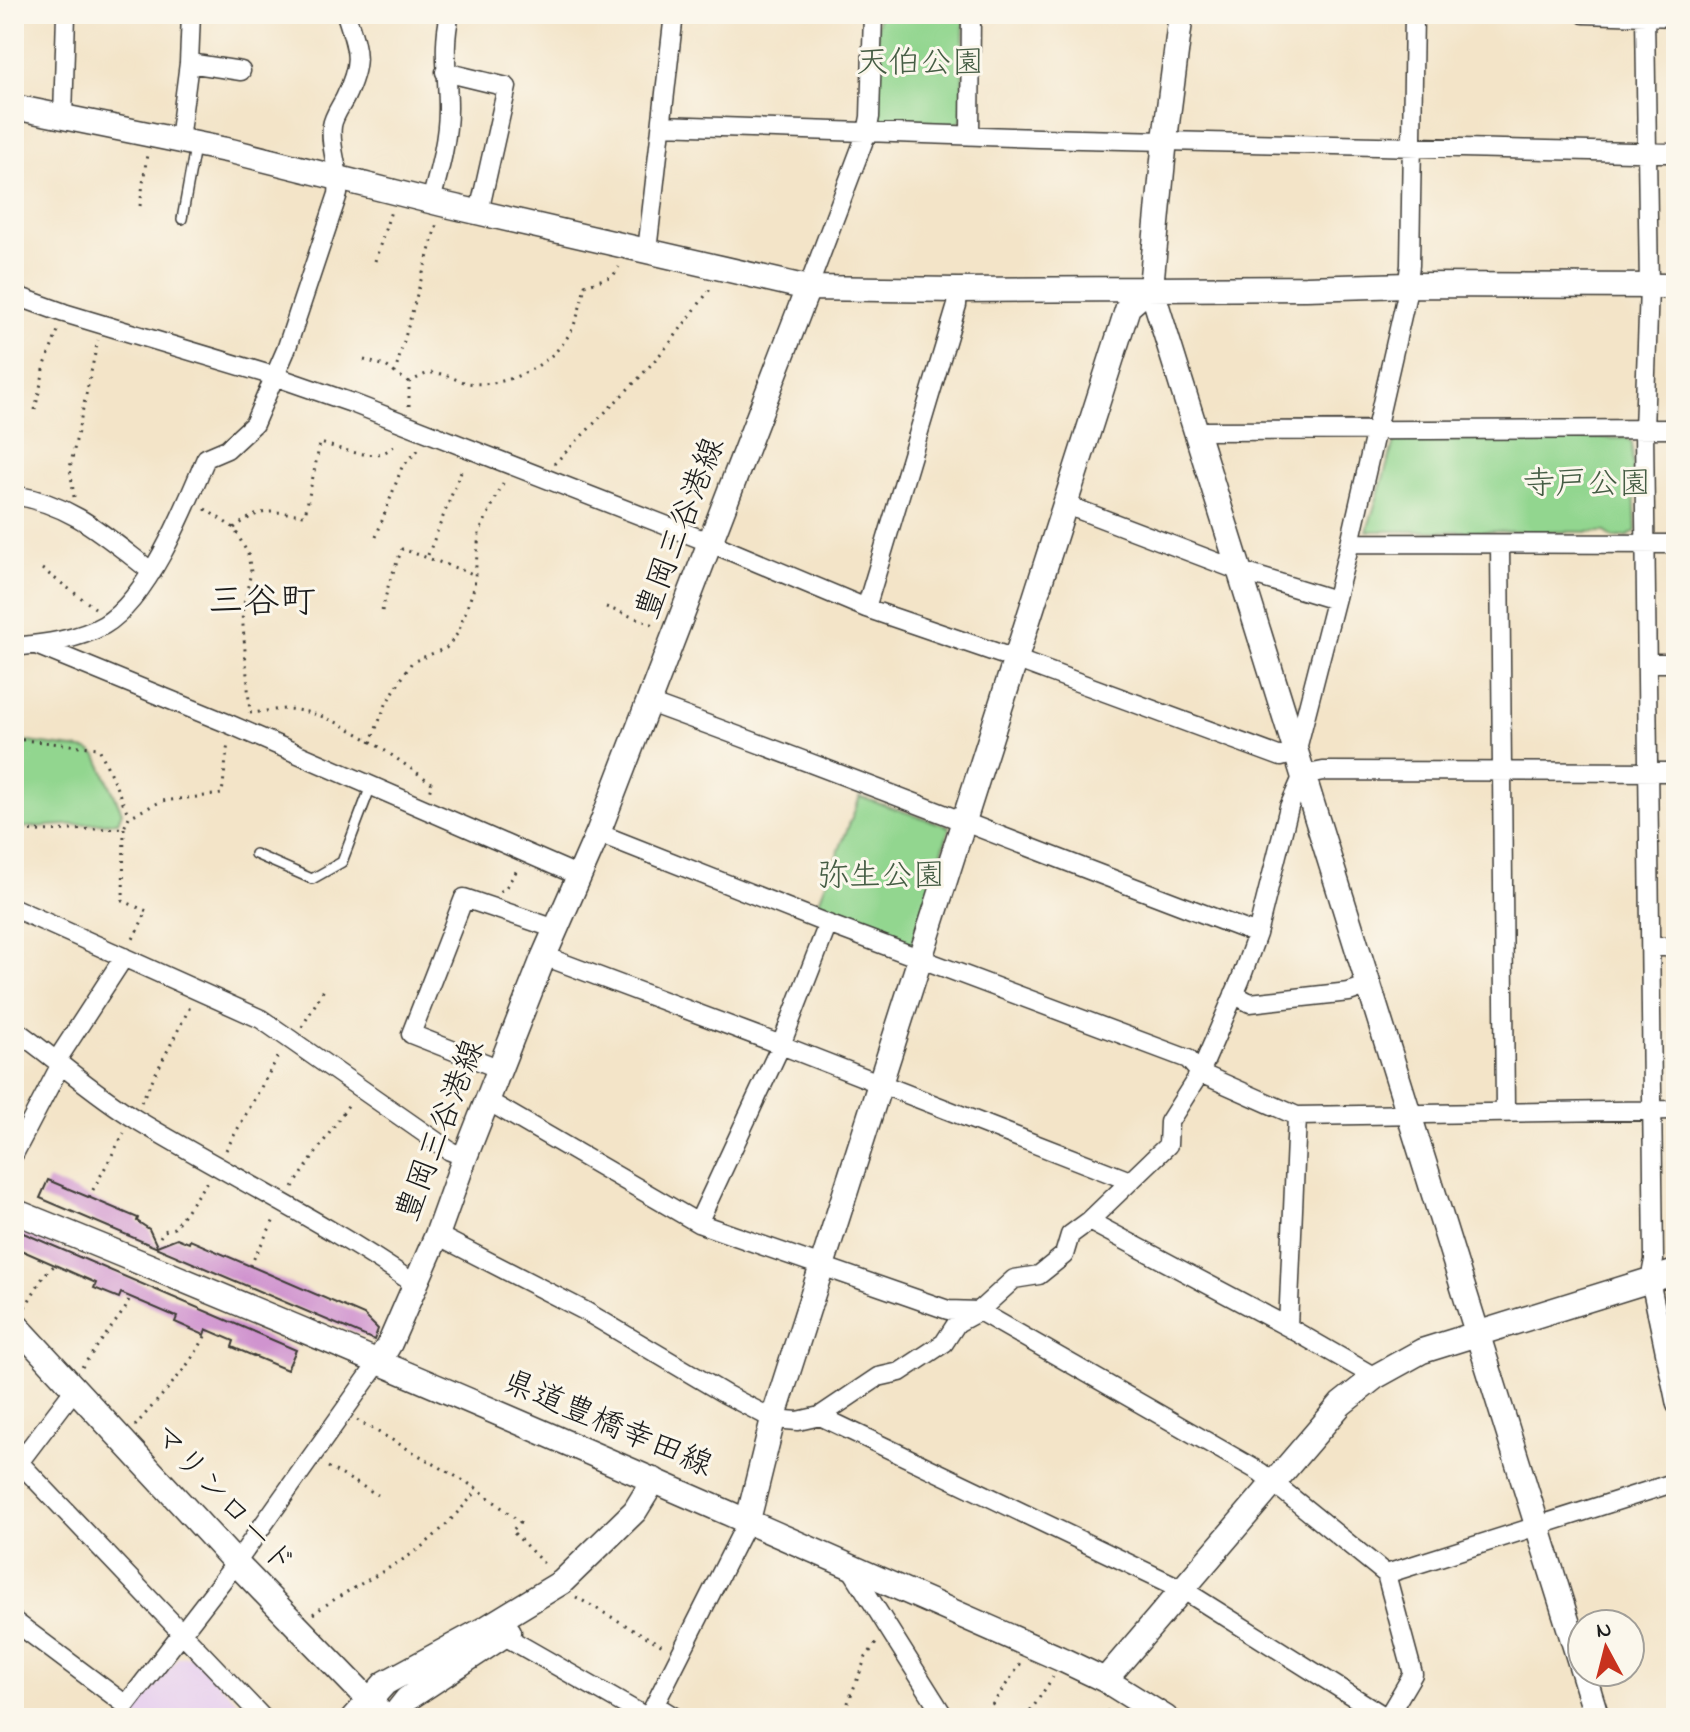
<svg xmlns="http://www.w3.org/2000/svg" width="1690" height="1732" font-family="'Indie Flower','Klee One',sans-serif">
  <style>
    .built { fill: #e8d2ee }
    .green { fill: #92d68f; stroke: #577956; stroke-width: 2 }
    .building { fill: #d094cf }
    .lines { fill: none; stroke-linecap: round; stroke-linejoin: round }
    .lane-casing { stroke: #3c3a36; stroke-width: 12 }
    .street-casing { stroke: #3c3a36; stroke-width: 21 }
    .secondary-casing { stroke: #3c3a36; stroke-width: 27 }
    .path { stroke: #3c3a36; stroke-width: 3; stroke-dasharray: 2 6; stroke-linecap: butt }
    .lane { stroke: #fff; stroke-width: 9 }
    .street { stroke: #fff; stroke-width: 18 }
    .secondary { stroke: #fff; stroke-width: 24 }
    .labels { text-anchor: middle; dominant-baseline: central; stroke-width: 6; stroke-linejoin: round; paint-order: stroke }
    .park-label { font-size: 32px; fill: #455d44; stroke: #fbf7ec }
    .street-label { font-size: 32px; fill: #1c1c1c; stroke: #fbf7ec }
    .quarter-label { font-size: 36px; fill: #1c1c1c; stroke: #fbf7ec }
  </style>
  <rect width="100%" height="100%" fill="#fbf7ec"/>
  <filter id="ink" filterUnits="userSpaceOnUse"><feTurbulence type="fractalNoise" baseFrequency=".0125" numOctaves="2"/><feDisplacementMap in="SourceGraphic" scale="16" xChannelSelector="R" yChannelSelector="G"/><feConvolveMatrix kernelMatrix="1 2 1 2 8 2 1 2 1" color-interpolation-filters="sRGB"/></filter>
  <filter id="wash" filterUnits="userSpaceOnUse"><feTurbulence type="fractalNoise" baseFrequency=".006" numOctaves="4" result="noise"/><feDisplacementMap in="SourceGraphic" scale="32" xChannelSelector="R" yChannelSelector="G"/><feGaussianBlur stdDeviation="1.8" result="paint"/><feColorMatrix in="noise" values="0 0 0 0 0 0 0 0 0 0 0 0 0 0 0 0 0 1.4 0 .05"/><feComposite in="paint" operator="in"/></filter>
  <g filter="url(#wash)">
    <rect width="100%" height="100%" fill="#f3e4c8"/>
    <path class="built" d="M 192,1656 L 253,1718 L 132,1718 L 178,1657 Z"/>
    <path class="green" d="M 878,14 L 964,14 L 962,119 L 955,125 L 882,124 L 875,115 Z
      M 1627,438 L 1632,443 L 1636,531 L 1628,536 L 1614,538 L 1605,532 L 1367,531 L 1395,439 Z
      M 14,740 L 88,750 L 97,756 L 122,812 L 118,822 L 14,828 Z
      M 860,797 L 950,827 L 911,947 L 815,911 Z"/>
    <g id="blocks">
      <path class="building" d="M 48,1180 L 138,1218 L 137,1221 L 149,1229 L 157,1246 L 177,1238 L 189,1243 L 190,1240 L 364,1315 L 378,1329 L 374,1340 L 40,1198 Z
        M 14,1229 L 296,1350 L 287,1370 L 232,1347 L 234,1341 L 206,1329 L 204,1335 L 175,1322 L 177,1317 L 121,1293 L 119,1298 L 94,1288 L 96,1283 L 14,1247 Z"/>
    </g>
  </g>
  <g filter="url(#ink)">
    <use href="#blocks" fill-opacity="0" stroke="#3c3a36" stroke-width="2"/>
    <g class="lines">
      <defs>
        <path id="lane" d="M 182,219 L 195,147
          M 255,854 L 312,879 L 342,862 L 371,786"/>
        <path id="street" d="M 1584,14 L 1676,17
          M 1645,16 L 1649,287 L 1644,430 L 1654,1260 L 1650,1280 L 1676,1405
          M 189,63 L 241,71
          M 445,72 L 507,87 L 479,212
          M 63,118 L 66,14
          M 662,125 L 1039,138 L 1676,153
          M 970,135 L 971,14
          M 179,140 L 189,63 L 191,14
          M 431,201 C 439,171 448,140 448,108 C 448,75 442,47 450,14
          M 647,251 L 674,14
          M 808,288 L 867,132 L 870,117 L 873,14
          M 14,295 L 64,313 L 274,376 L 352,403 L 711,543 L 866,608 L 1015,659 L 1281,757 L 1296,753 L 1350,543 L 1406,298 L 1410,265 L 1414,14
          M 1195,431 L 1676,429
          M 14,495 C 74,505 105,536 152,572
          M 1064,504 L 1240,571 L 1335,600
          M 1350,543 L 1676,544
          M 1500,544 L 1505,1111
          M 866,608 L 957,305 L 958,290
          M 36,645 L 229,724 L 579,876
          M 14,647 C 43,644 78,640 104,625 C 149,598 186,506 206,458 L 227,449 L 254,424 L 286,350 L 338,194 C 341,170 329,150 332,126 C 333,117 341,106 345,98 C 363,60 358,52 346,14
          M 1647,663 L 1676,663
          M 649,703 C 853,777 1054,858 1257,934
          M 598,833 L 828,924 L 1188,1059 L 1200,1073 L 1297,1116 L 1676,1110
          M 14,908 L 261,1019 L 450,1151 L 465,1157
          M 1652,947 L 1676,947
          M 544,956 L 781,1045 L 1130,1181
          M 1234,994 L 1250,1003 L 1349,992 L 1369,985
          M 14,1029 C 55,1058 94,1094 137,1120 C 230,1176 327,1223 416,1285
          M 57,1060 L 124,957
          M 500,1069 L 411,1034 L 464,898 L 556,929
          M 488,1101 L 698,1223 L 948,1310 L 979,1311 L 1260,1472 L 1386,1574 L 1413,1674 L 1387,1718
          M 14,1154 L 61,1064
          M 1089,1221 L 1288,1327 L 1375,1377
          M 698,1223 L 781,1045 L 828,924
          M 437,1235 L 585,1311 L 725,1394 L 773,1419 L 798,1421 L 820,1416 L 878,1377 L 900,1372 L 944,1343 L 957,1323 L 979,1311 L 1014,1279 L 1039,1275 L 1064,1255 L 1070,1235 L 1089,1221 L 1168,1145 L 1169,1122 L 1200,1073 L 1240,981 L 1257,934 L 1289,807 L 1303,775 L 1323,771 L 1676,772
          M 1288,1327 L 1297,1116
          M 820,1416 L 1182,1589 L 1387,1718
          M 14,1457 L 263,1718
          M 14,1469 L 74,1390
          M 850,1567 L 945,1718
          M 1386,1574 L 1676,1482
          M 14,1621 L 126,1705 L 236,1563 L 378,1363
          M 494,1630 L 648,1718
          M 655,1705 L 676,1718
          M 648,1718 L 748,1520"/>
        <path id="secondary" d="M 1181,14 L 1165,139 L 1151,287 L 1582,1669
          M 14,107 L 231,151 L 442,204 L 808,288 L 958,290 L 1306,288 L 1408,285 L 1676,286
          M 14,1211 C 367,1353 715,1507 1063,1660 L 1105,1680 L 1166,1718
          M 14,1323 L 236,1563 L 386,1718
          M 378,1363 L 390,1343 L 437,1235 L 465,1157 L 544,956 L 598,833 L 808,288
          M 748,1520 L 773,1419 L 1128,307 L 1151,287
          M 1583,1672 L 1597,1718
          M 1105,1680 L 1341,1404 L 1375,1377 L 1422,1351 L 1676,1272
          M 354,1718 L 385,1683 L 488,1627 L 562,1582 L 635,1511 L 654,1480
          M 392,1718 L 407,1699 L 509,1632"/>
      </defs>
      <use href="#lane" class="lane-casing"/>
      <use href="#street" class="street-casing"/>
      <use href="#secondary" class="secondary-casing"/>
      <path class="path" d="M 14,73 L 21,67 L 16,21 L 21,20 L 21,14
        M 140,206 L 147,154
        M 375,261 L 391,211
        M 364,360 L 386,366 L 395,373
        M 409,382 C 415,380 425,373 432,373 C 443,372 457,381 468,383 C 507,389 557,363 573,327 C 579,314 582,299 585,285 L 613,276 L 619,267
        M 409,406 L 409,382 L 395,373 L 437,223
        M 35,410 L 45,365 L 59,328
        M 554,464 L 641,376 L 670,343 L 711,288
        M 74,497 L 70,468 L 98,340
        M 205,509 L 234,528 L 248,554 L 251,572 L 242,613 L 250,713
        M 234,528 C 263,506 271,512 305,515 L 320,443 C 344,449 380,466 397,442
        M 376,537 L 402,467 L 420,448
        M 428,555 L 463,466
        M 42,569 L 95,608
        M 606,607 L 657,626
        M 382,611 L 389,583 L 402,549 L 476,575
        M 250,713 C 262,712 276,709 288,709 C 341,713 389,755 432,783 L 429,793
        M 14,739 L 99,748 L 129,816
        M 370,743 L 387,702 L 412,662 L 446,648 L 458,633 L 474,588 L 479,533 L 504,481
        M 124,828 L 123,901 L 147,911 L 132,941
        M 14,832 L 124,828 L 129,817 L 162,801 L 222,794 L 228,742
        M 500,891 L 505,889 L 517,870
        M 302,1027 L 326,986
        M 141,1102 L 191,1005
        M 226,1150 L 279,1055
        M 293,1187 L 349,1104
        M 89,1197 L 124,1133
        M 160,1237 L 164,1231 L 174,1228 L 208,1180
        M 250,1266 L 275,1218
        M 25,1307 L 45,1274 L 55,1265
        M 82,1367 L 125,1309 L 130,1297
        M 357,1420 L 478,1489 L 520,1522 L 512,1531 L 546,1566
        M 135,1426 C 160,1396 192,1366 208,1330
        M 328,1467 L 378,1495
        M 576,1597 L 663,1646
        M 313,1614 C 344,1591 378,1576 410,1555 C 436,1538 457,1513 478,1490
        M 842,1718 L 866,1657 L 877,1642
        M 983,1718 L 1021,1663
        M 1026,1718 L 1053,1677
        M 1102,1718 L 1111,1707"/>
      <use href="#lane" class="lane"/>
      <use href="#street" class="street"/>
      <use href="#secondary" class="secondary"/>
    </g>
  </g>
  <g class="labels">
    <g class="park-label">
      <text x="920" y="64">天伯公園</text>
      <text x="1587" y="485">寺戸公園</text>
      <text x="881" y="877">弥生公園</text>
    </g>
    <g class="street-label">
      <text transform="translate(682 529) rotate(-69)">豊岡三谷港線</text>
      <text transform="translate(442 1131) rotate(-69)">豊岡三谷港線</text>
      <text transform="translate(607 1425) rotate(23)">県道豊橋幸田線</text>
      <text transform="translate(222 1500) rotate(47)">マリンロード</text>
    </g>
    <g class="quarter-label">
      <text x="262" y="603">三谷町</text>
    </g>
  </g>
  <rect width="1690" height="1732" fill="none" stroke="#fbf7ec" stroke-width="48"/>
  <g transform="translate(1606 1648) rotate(353)"><circle r="38" fill="#fbf7ec" stroke="#a29f99" stroke-width="2"/>
  <path d="M0-6L14 30L0 20L-14 30Z" fill="#c8321e"/>
  <text y="-12" font-size="22" font-weight="bold" text-anchor="middle" fill="#1c1c1c">N</text>
  </g>
</svg>
